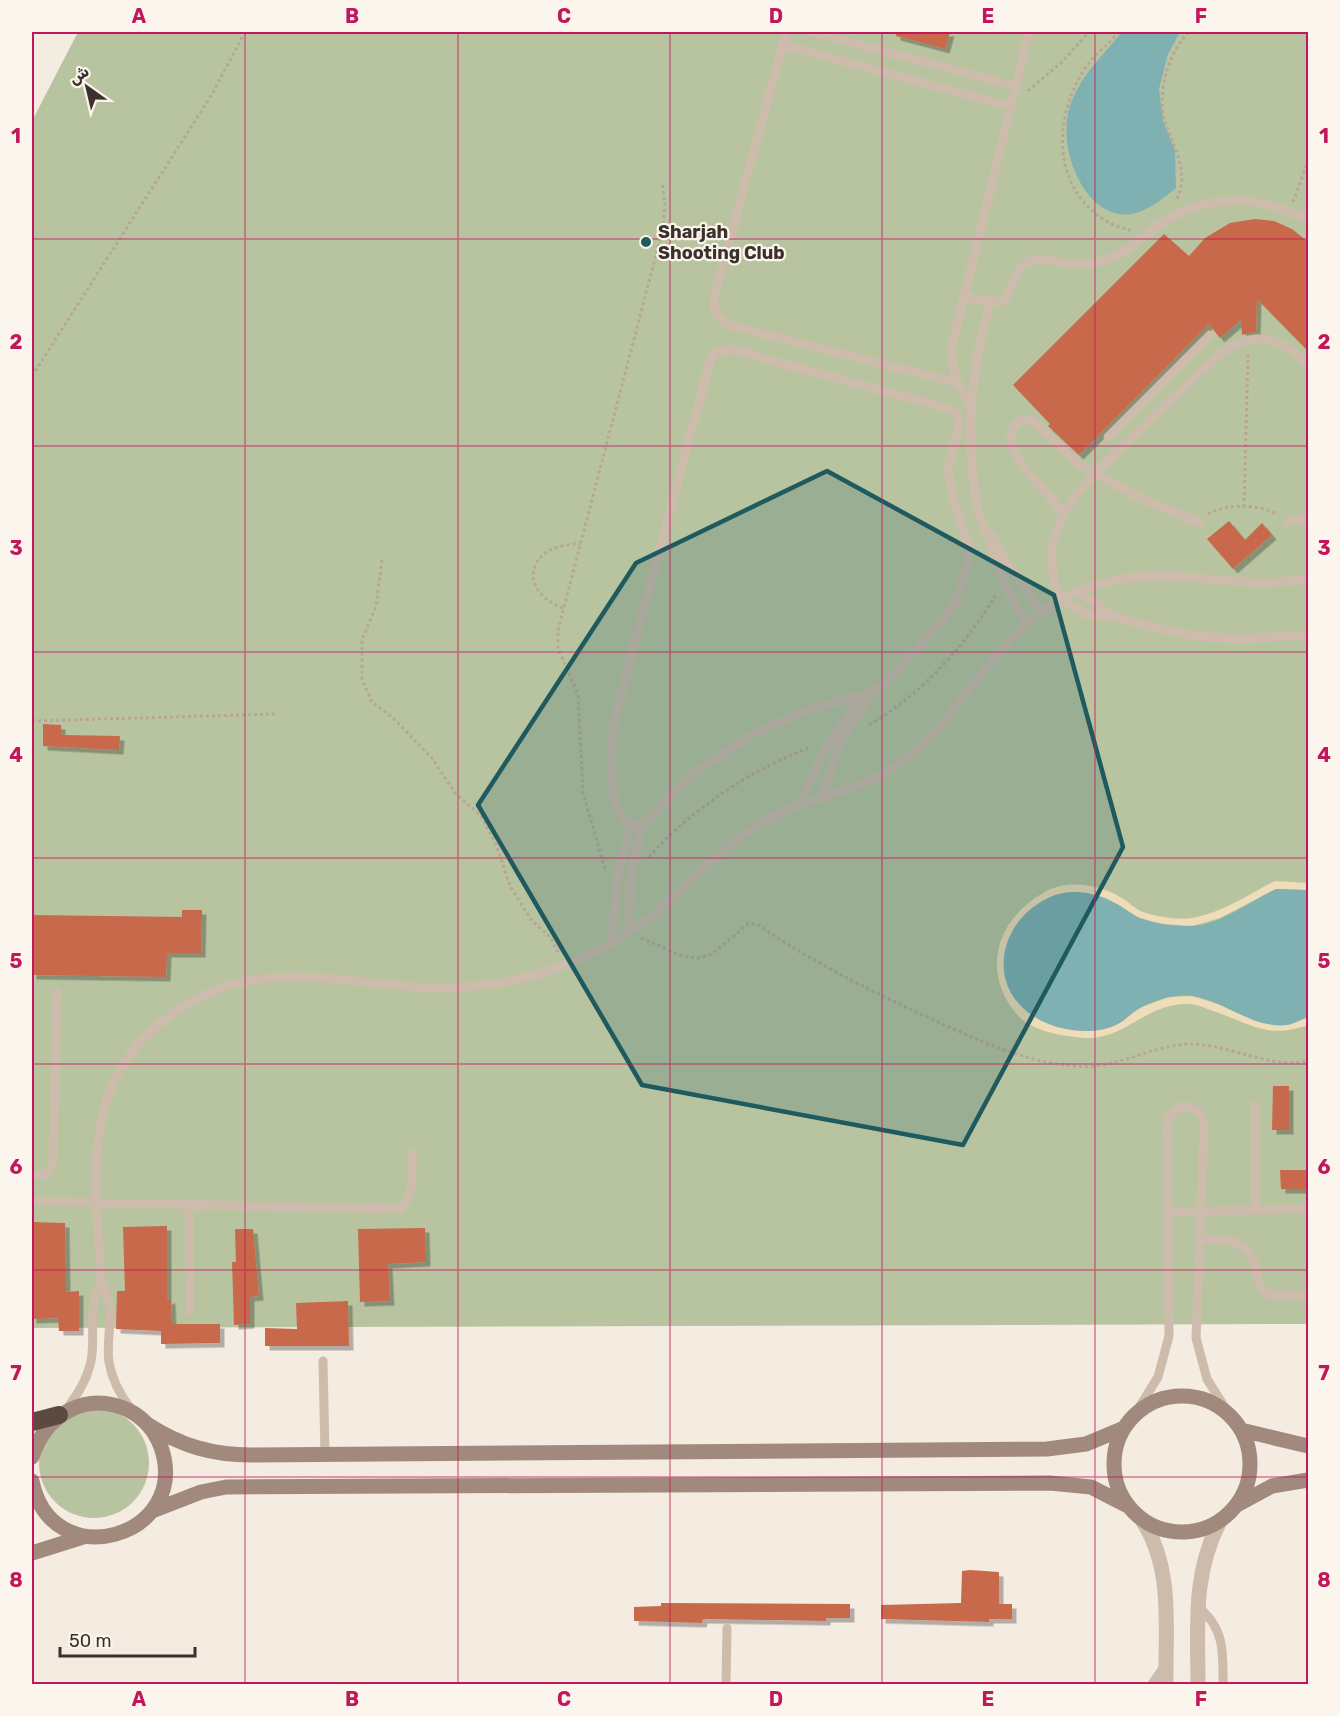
<svg xmlns="http://www.w3.org/2000/svg" width="1340" height="1716" font-family="Rubik,Cairo,sans-serif">
  <style>
    .green { fill: #b8c4a0 }
    .sand { fill: #efdcb8 }
    .water { fill: #7fb0b2 }
    .building { fill: #c8694b; filter: url(#shadow) }
    .lines { fill: none; stroke-linecap: round; stroke-linejoin: round }
    .path { stroke: #b9a596; stroke-width: 3; stroke-dasharray: 3 3; stroke-linecap: butt }
    .lane { stroke: #cdbbac; stroke-width: 9 }
    .street { stroke: #cdbbac; stroke-width: 15 }
    .secondary { stroke: #a18a7d; stroke-width: 15 }
    .highway { stroke: #5c4a42; stroke-width: 18 }
    .marked { fill: #1f5a5e; fill-opacity: 0.2; stroke: #1f5a5e; stroke-width: 4.5; stroke-linejoin: round }
    .grid { fill: none; stroke: #c2185b; stroke-width: 1.5; stroke-opacity: 0.55 }
    .poi-dot { fill: #1f5a5e; stroke: #fbf5ee; stroke-width: 2 }
    .labels { text-anchor: middle; dominant-baseline: central; stroke-width: 4.5; stroke-linejoin: round; paint-order: stroke }
    .poi-label { font-size: 18px; font-weight: bold; fill: #3b302b; stroke: #fbf5ee; text-anchor: start }
    .neatline { fill: none; stroke: #c2185b; stroke-width: 2 }
    .grid-label { font-size: 20px; text-anchor: middle; font-weight: bold; fill: #c2185b }
  </style>
  <defs>
    <filter id="shadow"><feDropShadow dx="4.5" dy="4.5" stdDeviation="0" flood-color="#0004"/></filter>
  </defs>
  <rect width="100%" height="100%" fill="#f4ebe1"/>
  <path class="green" d="M 78,32 L 1308,32 L 1308,1324 L 32,1328 L 32,121 Z
    M39 1463a55 55 0 1 1 110 0a55 55 0 1 1-110 0Z"/>
  <path class="sand" d="M 1275,881 L 1308,883 L 1308,890 L 1276,889 L 1220,918 L 1192,926 L 1164,924 L 1139,918 L 1115,903 L 1090,1031 L 1117,1024 L 1140,1008 L 1169,997 L 1192,996 L 1227,1007 L 1255,1021 L 1287,1025 L 1308,1017 L 1308,1025 C 1266,1040 1248,1022 1210,1010 C 1203,1007 1195,1004 1188,1004 C 1147,1003 1125,1039 1087,1038 C 1068,1037 1048,1034 1030,1025 C 1019,1020 1009,1005 1004,995 C 985,954 1006,914 1043,893 C 1066,879 1098,884 1120,897 C 1128,901 1135,909 1143,912 C 1157,917 1178,920 1192,918 C 1222,913 1249,894 1275,881 Z"/>
  <path class="water" d="M 1122,32 L 1180,32 L 1168,54 L 1159,89 L 1163,121 L 1175,151 L 1176,188 C 1164,198 1148,211 1132,214 C 1087,220 1062,157 1067,120 C 1072,83 1100,59 1122,32 Z
    M 1276,889 L 1308,890 L 1308,1017 C 1302,1019 1294,1024 1287,1025 C 1253,1029 1225,1001 1192,996 C 1175,994 1155,1000 1140,1008 C 1132,1012 1126,1020 1118,1024 C 1088,1039 1043,1029 1021,1006 C 1008,993 1002,976 1004,957 C 1007,931 1024,910 1048,898 C 1069,887 1097,892 1117,904 C 1125,908 1132,915 1140,918 C 1155,924 1173,926 1189,926 C 1219,926 1250,901 1276,889 Z"/>
  <path class="building" d="M 896,32 L 950,32 L 945,49 L 896,36 Z
    M 1255,219 L 1274,221 L 1292,229 L 1308,242 L 1308,351 L 1257,299 L 1256,332 L 1242,335 L 1241,320 L 1220,338 L 1209,324 L 1079,455 L 1048,426 L 1050,424 L 1013,385 L 1164,234 L 1189,256 L 1205,238 L 1230,223 Z
    M 1229,521 L 1245,540 L 1262,523 L 1272,535 L 1233,569 L 1207,539 Z
    M 43,724 L 61,725 L 61,735 L 120,736 L 119,750 L 43,746 Z
    M 182,910 L 202,910 L 201,953 L 167,953 L 166,977 L 32,975 L 32,915 L 182,917 Z
    M 1273,1086 L 1289,1086 L 1289,1130 L 1272,1130 Z
    M 1280,1170 L 1308,1170 L 1308,1189 L 1281,1189 Z
    M 32,1222 L 65,1223 L 66,1292 L 79,1291 L 79,1331 L 59,1331 L 58,1318 L 32,1319 Z
    M 167,1226 L 167,1300 L 171,1299 L 172,1324 L 220,1324 L 220,1343 L 161,1344 L 161,1331 L 116,1329 L 117,1291 L 125,1291 L 123,1227 Z
    M 425,1228 L 426,1262 L 388,1264 L 390,1301 L 360,1302 L 358,1229 Z
    M 235,1229 L 253,1229 L 259,1296 L 250,1297 L 250,1324 L 234,1325 L 232,1262 L 236,1262 Z
    M 348,1301 L 349,1346 L 265,1346 L 265,1328 L 297,1329 L 296,1303 Z
    M 970,1570 L 999,1572 L 999,1604 L 1012,1604 L 1012,1619 L 989,1619 L 989,1622 L 881,1619 L 881,1605 L 961,1603 L 962,1571 Z
    M 661,1603 L 850,1604 L 850,1618 L 826,1618 L 826,1621 L 703,1619 L 702,1623 L 634,1621 L 634,1607 L 661,1606 Z"/>
  <g class="lines">
    <path class="path" d="M 1119,32 C 1111,41 1102,49 1093,58 C 1062,95 1050,155 1079,196 C 1092,214 1109,226 1131,230
      M 1028,91 L 1062,62 L 1089,32
      M 1177,199 C 1189,173 1176,151 1167,128 C 1155,98 1167,53 1189,32
      M 1293,202 L 1308,161
      M 32,376 L 211,96 L 245,32
      M 1244,507 L 1248,353
      M 1208,514 C 1229,503 1256,504 1277,514
      M 382,560 L 376,606 L 362,640 L 362,679 L 372,702 L 392,717 L 432,758 L 455,793 L 481,816 L 496,844 L 510,886 L 532,921 L 550,937 L 559,954
      M 563,608 C 540,600 520,576 544,554 C 553,546 568,545 580,543
      M 32,721 L 275,714
      M 869,725 C 922,694 964,647 995,596
      M 649,857 C 693,808 750,770 811,747
      M 605,869 L 583,793 L 578,695 L 558,648 L 558,630 L 663,228 L 665,205 L 662,182
      M 641,938 L 682,956 L 698,958 L 712,954 L 748,924 L 757,924 C 810,961 867,989 925,1016 C 974,1038 1021,1062 1076,1066 C 1114,1070 1150,1046 1187,1044 C 1229,1043 1266,1069 1308,1061"/>
    <path class="lane" d="M 786,32 L 714,298 C 713,312 719,321 732,326 L 958,383
      M 812,32 L 1015,86
      M 783,45 L 1009,106
      M 963,297 L 1001,302 C 1015,293 1011,270 1028,262 C 1043,255 1059,264 1073,264 C 1083,265 1092,263 1101,261 C 1126,255 1142,236 1163,222 C 1191,203 1231,196 1265,204 C 1279,207 1293,215 1308,217
      M 990,303 C 970,371 964,445 979,515 C 981,526 989,535 991,545 C 1000,577 1008,596 1027,623
      M 730,349 L 953,410 L 958,418 L 959,427 L 948,467 L 953,497 L 968,545 L 967,566 L 955,604 L 943,620 L 885,684 L 862,695 L 804,711 L 755,733 L 693,774 L 647,822 L 631,826 C 604,811 611,739 616,713 L 710,361 L 715,352 Z
      M 1308,364 C 1276,334 1251,329 1215,358 L 1095,473 L 1072,500 L 1063,514 L 1051,548 L 1054,583 L 1061,599 L 1085,614 L 1113,616 L 1154,628 L 1197,636 L 1239,639 L 1308,635
      M 971,412 C 971,402 964,395 959,385 C 953,372 952,360 952,346 L 1029,32
      M 1108,437 L 1210,335
      M 1063,514 C 1050,490 1000,455 1013,429 C 1016,420 1024,419 1032,420 L 1079,464 L 1140,498 L 1200,523
      M 1288,522 L 1308,519
      M 992,536 L 1010,568 L 1042,611
      M 1079,591 L 1113,616
      M 822,797 L 840,742 L 874,690
      M 800,804 L 822,754 L 862,695
      M 629,932 L 630,879 L 642,825
      M 611,944 L 618,872 L 631,826
      M 1255,1105 L 1255,1210
      M 32,1176 L 46,1174 L 53,1163 L 57,992
      M 32,1201 L 399,1209 C 415,1200 411,1169 413,1153
      M 189,1205 L 190,1311
      M 1167,1212 L 1308,1209
      M 1200,1239 C 1222,1239 1248,1238 1255,1265 C 1258,1278 1256,1285 1268,1294 L 1308,1296
      M 323,1361 L 325,1455
      M 131,1409 C 120,1395 112,1380 109,1362 C 105,1338 118,1303 101,1284 C 97,1189 77,1093 158,1025 C 241,955 320,980 416,987 C 468,991 523,982 571,962 C 601,950 628,935 653,914 C 693,882 723,844 769,819 C 813,794 866,792 906,759 C 970,707 1000,621 1081,590 C 1162,559 1226,592 1308,579
      M 66,1410 C 77,1395 87,1380 91,1361 C 96,1339 87,1299 101,1284
      M 1135,1414 L 1158,1377 L 1169,1336 L 1167,1125 L 1168,1117 L 1182,1106 C 1196,1107 1203,1113 1204,1127 L 1196,1338 L 1207,1379 L 1229,1414
      M 1198,1607 C 1225,1628 1223,1653 1223,1684
      M 726,1684 L 727,1628
      M 1152,1684 L 1165,1665"/>
    <path class="street" d="M 1142,1520 C 1174,1569 1165,1628 1166,1684
      M 1198,1684 C 1198,1626 1192,1575 1220,1521"/>
    <path class="secondary" d="M1114 1464a68 68 0 1 1 136 0a68 68 0 1 1-136 0Z
      M 147,1424 C 181,1446 212,1455 252,1455 L 1047,1449 L 1086,1444 L 1122,1429
      M 1241,1430 L 1308,1446
      M 32,1457 C 46,1414 86,1391 128,1410 C 144,1418 155,1431 161,1447 C 192,1537 52,1578 32,1481
      M 1237,1505 L 1272,1486 L 1308,1480
      M 152,1511 L 201,1492 L 226,1487 L 1050,1483 L 1091,1487 L 1128,1506
      M 32,1553 L 83,1537"/>
    <path class="highway" d="M 32,1422 L 59,1415"/>
  </g>
  <path class="marked" d="M 827,471 L 1054,595 L 1123,847 L 963,1145 L 642,1085 L 478,805 L 636,563 Z"/>
  <path class="grid" d="M 245,32 L 245,1684M 458,32 L 458,1684M 670,32 L 670,1684M 882,32 L 882,1684M 1095,32 L 1095,1684M 32,239 L 1308,239M 32,446 L 1308,446M 32,652 L 1308,652M 32,858 L 1308,858M 32,1064 L 1308,1064M 32,1270 L 1308,1270M 32,1477 L 1308,1477"/>
  <circle class="poi-dot" cx="646" cy="242" r="6"/>
  <g class="labels">
    <g class="poi-label">
      <text x="658" y="232">Sharjah<tspan x="658" dy="21">Shooting Club</tspan></text>
    </g>
  </g>
  <rect width="1340" height="1716" fill="none" stroke="#fbf5ee" stroke-width="66"/>
  <g transform="translate(87 87) rotate(326)" stroke="#fbf5ee" stroke-width="4.5" paint-order="stroke">
  <path d="M0-4.5L10 22L0 15L-10 22Z" fill="#3b302b"/>
  <text y="-9" font-size="16" font-weight="bold" text-anchor="middle" fill="#3b302b">ش</text>
  </g>
  <path d="M60 1647v9h135v-9" fill="none" stroke="#3b302b" stroke-width="3"/>
  <text x="69" y="1647" font-size="18" fill="#3b302b" stroke="#fbf5ee" stroke-width="4.5" paint-order="stroke">50 m</text>
  <rect x="33" y="33" width="1274" height="1650" class="neatline"/>
  <g class="grid-label">
    <text x="139" y="23">A</text>
    <text x="352" y="23">B</text>
    <text x="564" y="23">C</text>
    <text x="776" y="23">D</text>
    <text x="988" y="23">E</text>
    <text x="1201" y="23">F</text>
    <text x="16" y="143">1</text>
    <text x="1324" y="143">1</text>
    <text x="16" y="349">2</text>
    <text x="1324" y="349">2</text>
    <text x="16" y="555">3</text>
    <text x="1324" y="555">3</text>
    <text x="16" y="762">4</text>
    <text x="1324" y="762">4</text>
    <text x="16" y="968">5</text>
    <text x="1324" y="968">5</text>
    <text x="16" y="1174">6</text>
    <text x="1324" y="1174">6</text>
    <text x="16" y="1380">7</text>
    <text x="1324" y="1380">7</text>
    <text x="16" y="1587">8</text>
    <text x="1324" y="1587">8</text>
    <text x="139" y="1706">A</text>
    <text x="352" y="1706">B</text>
    <text x="564" y="1706">C</text>
    <text x="776" y="1706">D</text>
    <text x="988" y="1706">E</text>
    <text x="1201" y="1706">F</text>
  </g>
</svg>
